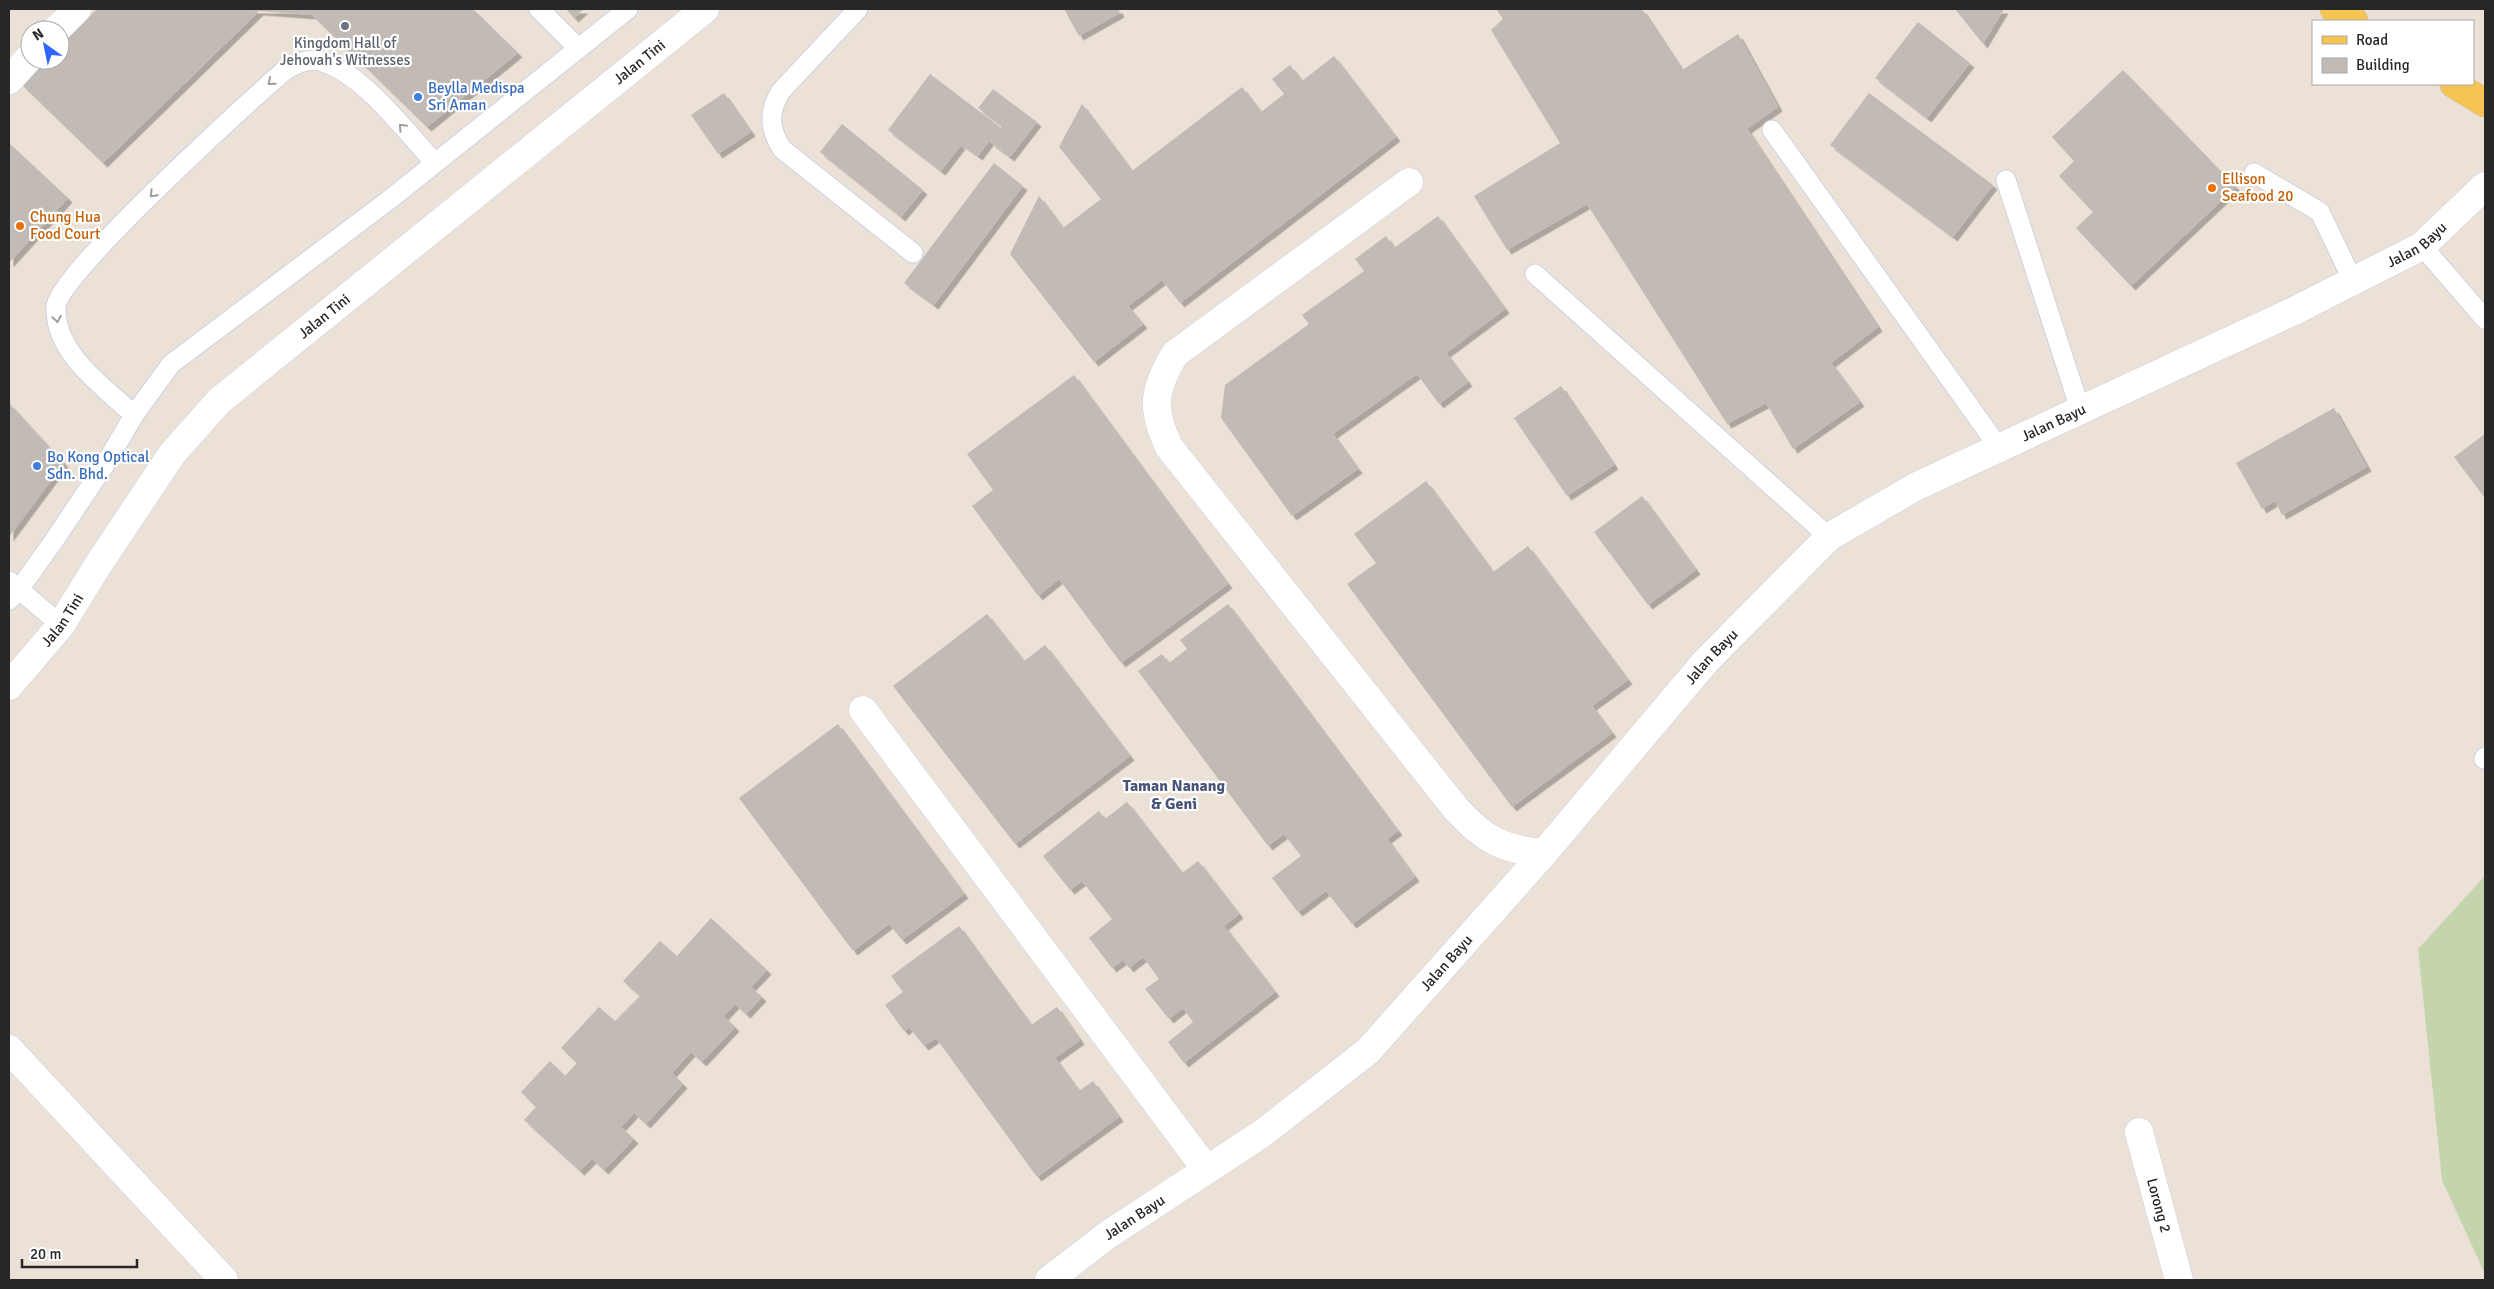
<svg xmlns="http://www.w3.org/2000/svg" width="2494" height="1289" font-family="Signika,sans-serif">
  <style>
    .cemetery { fill: #c4d5ae }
    .building { fill: #c2bbb5; filter: url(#shadow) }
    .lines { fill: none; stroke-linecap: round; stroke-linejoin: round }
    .lane-casing { stroke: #cdd2e1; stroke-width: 21 }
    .street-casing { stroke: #cdd2e1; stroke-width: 29 }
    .secondary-casing { stroke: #cdd2e1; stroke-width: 29 }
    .primary-casing { stroke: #c3c3c3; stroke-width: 29 }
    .lane { stroke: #fff; stroke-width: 19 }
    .street { stroke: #fff; stroke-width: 28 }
    .secondary { stroke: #fff; stroke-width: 28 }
    .primary { stroke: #f5c452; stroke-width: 28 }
    .oneway { stroke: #9e9e9e }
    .worship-dot { fill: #6b7280; stroke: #fff; stroke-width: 2 }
    .shop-dot { fill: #3f7fe0; stroke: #fff; stroke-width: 2 }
    .food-dot { fill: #e8710a; stroke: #fff; stroke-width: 2 }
    .labels { text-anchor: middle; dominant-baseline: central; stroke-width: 4.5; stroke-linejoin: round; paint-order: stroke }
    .worship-label { font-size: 15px; fill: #5b616d; stroke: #fff }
    .street-label { font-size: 15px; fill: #272727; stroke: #fff }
    .shop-label { font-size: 15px; fill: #366cbe; stroke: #fff; text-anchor: start }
    .food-label { font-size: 15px; fill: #c56008; stroke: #fff; text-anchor: start }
    .neighbourhood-label { font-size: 16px; font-weight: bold; fill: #475378; stroke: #fff }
  </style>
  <defs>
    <filter id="shadow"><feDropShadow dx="4.5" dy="4.5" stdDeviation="0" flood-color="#0004"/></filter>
  </defs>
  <rect width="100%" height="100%" fill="#ebe1d7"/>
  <path class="cemetery" d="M 2485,876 L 2485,1274 L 2442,1180 L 2418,949 Z"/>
  <path class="building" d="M 97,9 L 473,9 L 518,53 L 427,127 L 312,15 L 259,11 L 103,163 L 22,85 L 46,60 L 60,60 L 60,46 Z
    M 566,9 L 584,9 L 574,18 Z
    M 1064,9 L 1118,9 L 1120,13 L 1079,36 Z
    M 1496,9 L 1642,9 L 1682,70 L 1738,34 L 1778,107 L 1747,129 L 1878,327 L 1831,363 L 1860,402 L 1793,449 L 1766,403 L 1727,424 L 1587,204 L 1507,250 L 1474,196 L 1560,143 L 1491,30 L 1503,19 Z
    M 1955,9 L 2004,9 L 1983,44 Z
    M 1918,22 L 1970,63 L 1927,118 L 1875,78 Z
    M 1334,56 L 1396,137 L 1180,303 L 1162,280 L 1128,306 L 1143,324 L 1094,362 L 1010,254 L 1039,196 L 1063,228 L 1101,199 L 1059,147 L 1082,104 L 1132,171 L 1242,87 L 1261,112 L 1284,94 L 1272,79 L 1290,65 L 1302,81 Z
    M 2123,70 L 2236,187 L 2131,286 L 2076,228 L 2093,212 L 2059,176 L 2074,161 L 2052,137 Z
    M 930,74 L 1000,127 L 978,156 L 953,138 L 961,145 L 941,171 L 888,130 Z
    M 993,89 L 1037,122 L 1010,157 L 990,142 L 1002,126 L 978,108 Z
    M 724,93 L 751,132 L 718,154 L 691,115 Z
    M 1869,93 L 1993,185 L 1953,237 L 1830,145 Z
    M 842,124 L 923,190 L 901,217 L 820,152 Z
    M 9,143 L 68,198 L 9,263 Z
    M 994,163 L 1023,186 L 934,305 L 904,283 Z
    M 1438,216 L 1505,309 L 1446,353 L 1468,382 L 1439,404 L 1417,374 L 1333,434 L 1358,469 L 1292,516 L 1221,418 L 1225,385 L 1309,324 L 1302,315 L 1364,271 L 1355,259 L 1386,236 L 1394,248 Z
    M 1074,375 L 1228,584 L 1121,663 L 1059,579 L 1038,596 L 972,506 L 993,490 L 967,454 Z
    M 1561,386 L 1614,465 L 1567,496 L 1514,418 Z
    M 9,403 L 64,463 L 9,537 Z
    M 2334,408 L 2367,467 L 2282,515 L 2275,501 L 2262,509 L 2236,463 Z
    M 2485,434 L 2485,498 L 2454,457 Z
    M 1426,481 L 1493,572 L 1528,546 L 1628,680 L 1592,706 L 1612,733 L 1512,807 L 1347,584 L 1376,563 L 1354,534 Z
    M 1642,496 L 1696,570 L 1648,605 L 1594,532 Z
    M 1228,604 L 1398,831 L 1387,839 L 1415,877 L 1352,924 L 1326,891 L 1298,912 L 1272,878 L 1301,856 L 1284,834 L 1268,846 L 1138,671 L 1162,654 L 1169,663 L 1187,649 L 1180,640 Z
    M 987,614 L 1024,661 L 1045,645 L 1130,756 L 1015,844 L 893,686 Z
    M 838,724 L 964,894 L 902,940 L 889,924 L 853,951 L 739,798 Z
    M 1127,802 L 1182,873 L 1198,861 L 1239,914 L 1224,926 L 1275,992 L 1184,1063 L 1168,1042 L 1193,1022 L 1183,1008 L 1169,1019 L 1145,989 L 1159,979 L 1143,957 L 1129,968 L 1123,960 L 1112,968 L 1089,938 L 1112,919 L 1082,881 L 1070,890 L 1043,856 L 1099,811 L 1105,819 Z
    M 711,918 L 767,970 L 751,987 L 762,997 L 746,1014 L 735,1004 L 724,1016 L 735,1027 L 702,1062 L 691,1052 L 672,1073 L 683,1084 L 646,1124 L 634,1113 L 621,1127 L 634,1139 L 604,1170 L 592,1159 L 580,1171 L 524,1120 L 536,1107 L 521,1092 L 550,1061 L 565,1076 L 577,1063 L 561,1048 L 599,1007 L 615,1021 L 640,996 L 623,981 L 660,941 L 677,956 Z
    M 959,926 L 1031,1025 L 1057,1007 L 1080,1040 L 1055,1058 L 1079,1091 L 1093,1081 L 1119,1117 L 1037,1177 L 936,1038 L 924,1046 L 909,1027 L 904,1031 L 885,1005 L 903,992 L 891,976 Z"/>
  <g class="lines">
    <defs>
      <path id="lane" d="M 539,9 L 578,48
        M 858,9 L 781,91 C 768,111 769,129 782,149 L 913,253
        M 1772,130 L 2000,449
        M 2254,173 L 2320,212 L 2353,281
        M 2006,180 L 2080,409
        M 2422,246 L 2485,319
        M 1535,274 L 1829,537
        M 134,415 C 104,387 54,353 56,307 C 56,276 251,100 284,71 C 295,64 307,58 320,61 C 363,73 405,131 435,163
        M 9,581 L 61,625
        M 9,600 L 18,591 L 53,542 L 106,463 L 134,415 L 171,364 L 389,200 L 628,9
        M 2484,759 L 2485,757"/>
      <g id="street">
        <path d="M 56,30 L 77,9"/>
        <path d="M 9,80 L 30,57"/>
        <path d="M 1409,182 L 1175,354 C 1153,390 1151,409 1169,447 L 1457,810 C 1485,840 1504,850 1544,853"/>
        <path id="s1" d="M 9,686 L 61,625 L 98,565 L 172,454 L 219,401 L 705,9"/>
        <path d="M 863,710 L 1206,1169"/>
        <path d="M 9,1049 L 224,1280"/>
        <path id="s2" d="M 2139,1132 L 2179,1280"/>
      </g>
      <g id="secondary">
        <path id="s3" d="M 1049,1280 L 1106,1236 L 1263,1133 L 1368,1051 L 1544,853 L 1706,661 L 1829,537 L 1915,487 L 2296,310 L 2422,246 L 2485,186"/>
      </g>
      <path id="primary" d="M 2334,9 L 2354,21
        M 2454,84 L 2485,103"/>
    </defs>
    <use href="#lane" class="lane-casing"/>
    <use href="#street" class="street-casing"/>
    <use href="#secondary" class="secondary-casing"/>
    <use href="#primary" class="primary-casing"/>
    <use href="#lane" class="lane"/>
    <use href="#street" class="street"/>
    <use href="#secondary" class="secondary"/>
    <use href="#primary" class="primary"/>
  </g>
  <defs><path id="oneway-chevron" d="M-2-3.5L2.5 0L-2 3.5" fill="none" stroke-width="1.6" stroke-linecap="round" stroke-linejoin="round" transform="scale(1.25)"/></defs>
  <g class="oneway">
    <use href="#oneway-chevron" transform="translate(271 82) rotate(139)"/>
    <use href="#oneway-chevron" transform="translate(402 127) rotate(-133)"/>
    <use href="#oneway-chevron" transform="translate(153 194) rotate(134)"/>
    <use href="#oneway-chevron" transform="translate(57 319) rotate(81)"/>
  </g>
  <circle class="worship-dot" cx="345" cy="26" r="5"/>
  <g class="shop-dot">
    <circle cx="418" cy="97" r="5"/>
    <circle cx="37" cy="466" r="5"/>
  </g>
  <g class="food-dot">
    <circle cx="2212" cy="188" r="5"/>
    <circle cx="20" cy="226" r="5"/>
  </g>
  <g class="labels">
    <g class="worship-label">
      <text x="345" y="43">Kingdom Hall of<tspan x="345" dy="17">Jehovah's Witnesses</tspan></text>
    </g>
    <g class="street-label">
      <text stroke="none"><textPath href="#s1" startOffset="895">Jalan Tini</textPath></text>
      <text stroke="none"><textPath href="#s3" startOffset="1741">Jalan Bayu</textPath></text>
      <text stroke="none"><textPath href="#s1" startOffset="490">Jalan Tini</textPath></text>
      <text stroke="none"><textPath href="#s3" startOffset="1336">Jalan Bayu</textPath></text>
      <text stroke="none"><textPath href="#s1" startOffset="85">Jalan Tini</textPath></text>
      <text stroke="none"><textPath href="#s3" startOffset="916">Jalan Bayu</textPath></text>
      <text stroke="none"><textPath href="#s3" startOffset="511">Jalan Bayu</textPath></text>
      <text stroke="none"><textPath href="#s2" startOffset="76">Lorong 2</textPath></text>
      <text stroke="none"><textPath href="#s3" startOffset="106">Jalan Bayu</textPath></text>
    </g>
    <g class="shop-label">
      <text x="428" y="88">Beylla Medispa<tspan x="428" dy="17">Sri Aman</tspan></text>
      <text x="47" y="457">Bo Kong Optical<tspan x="47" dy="17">Sdn. Bhd.</tspan></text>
    </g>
    <g class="food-label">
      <text x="2222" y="179">Ellison<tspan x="2222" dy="17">Seafood 20</tspan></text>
      <text x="30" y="217">Chung Hua<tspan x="30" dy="17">Food Court</tspan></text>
    </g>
    <g class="neighbourhood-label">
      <text x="1174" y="786">Taman Nanang<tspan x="1174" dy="18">&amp; Geni</tspan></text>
    </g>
  </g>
  <rect width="2494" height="1289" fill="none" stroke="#272727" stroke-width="20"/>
  <rect x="2312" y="20" width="162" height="65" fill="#ffffff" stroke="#a9a9a9"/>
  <rect x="2322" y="36" width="25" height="8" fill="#f5c452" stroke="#a9a9a9"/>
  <text x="2356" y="45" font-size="15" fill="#272727">Road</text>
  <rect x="2322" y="58" width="25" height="15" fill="#c2bbb5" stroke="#a9a9a9"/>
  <text x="2356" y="70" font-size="15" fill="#272727">Building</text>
  <g transform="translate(45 45) rotate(327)"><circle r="24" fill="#ffffff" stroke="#a9a9a9"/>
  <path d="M0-4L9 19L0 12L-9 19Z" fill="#3064ff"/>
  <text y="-8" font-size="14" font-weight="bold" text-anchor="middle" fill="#272727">N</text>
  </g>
  <path d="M22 1259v8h115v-8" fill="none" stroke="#272727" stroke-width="2.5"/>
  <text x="30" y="1259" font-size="15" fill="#272727" stroke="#ffffff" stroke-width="4" paint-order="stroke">20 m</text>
</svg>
